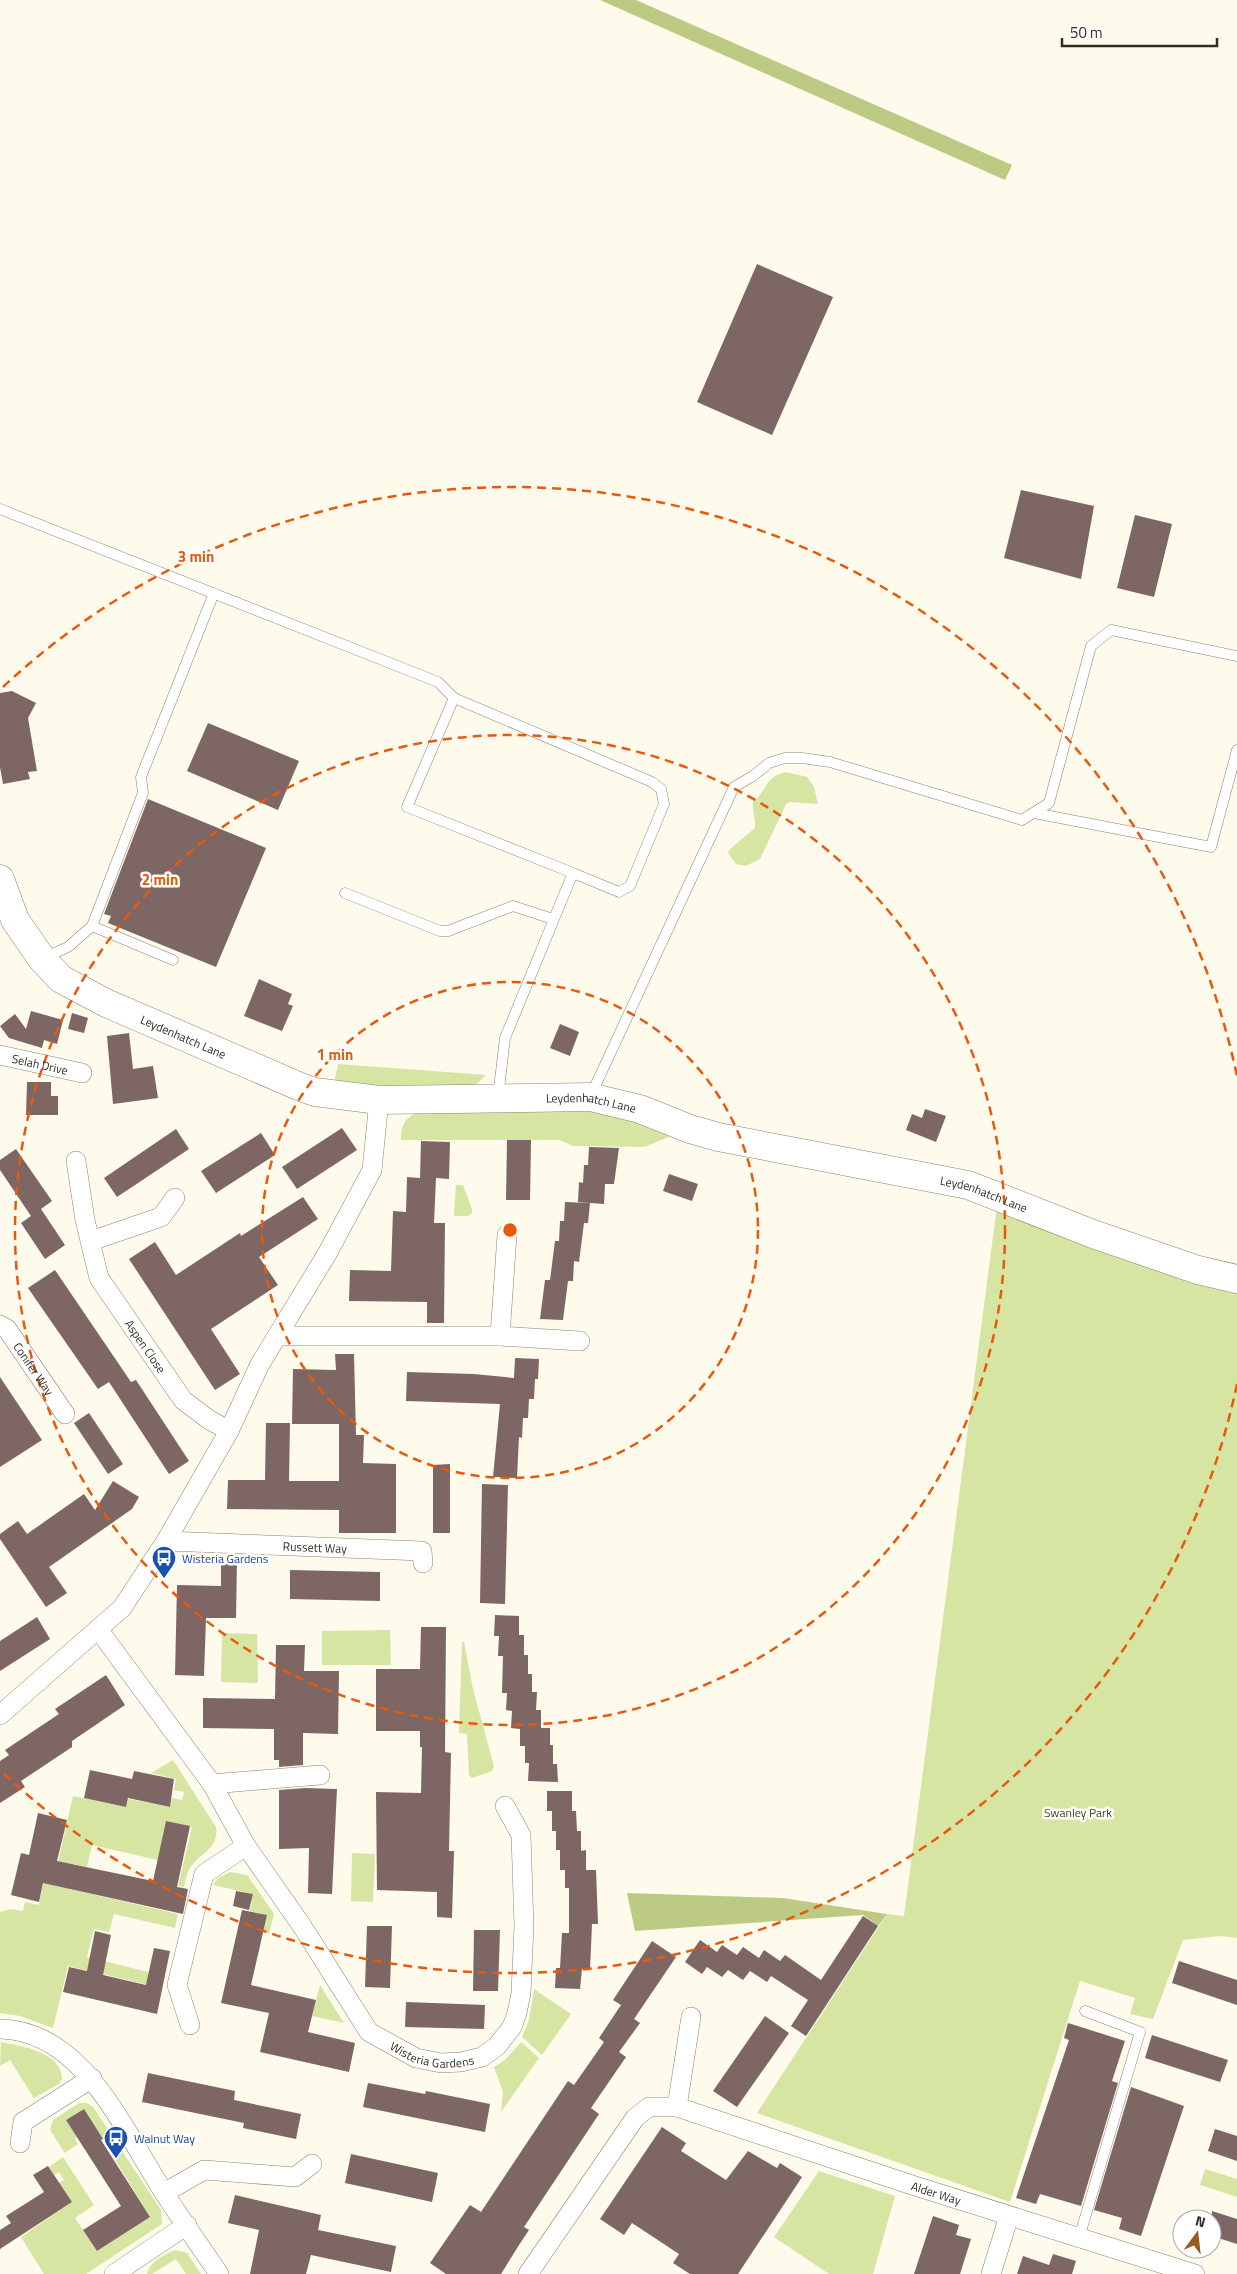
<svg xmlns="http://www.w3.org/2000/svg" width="1237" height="2274" font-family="'Titillium Web',sans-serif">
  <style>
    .green { fill: #d7e5a3 }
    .forest { fill: #bcca84 }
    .building { fill: #7e6664 }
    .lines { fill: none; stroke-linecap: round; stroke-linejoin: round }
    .lane-casing { stroke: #8a846f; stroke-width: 11 }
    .street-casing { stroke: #8a846f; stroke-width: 20 }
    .secondary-casing { stroke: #8a846f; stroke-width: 29 }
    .lane { stroke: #fff; stroke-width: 10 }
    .street { stroke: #fff; stroke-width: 19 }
    .secondary { stroke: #fff; stroke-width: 28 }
    .ring { fill: none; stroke: #e8590c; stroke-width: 2.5; stroke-dasharray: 9 6 }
    .labels { text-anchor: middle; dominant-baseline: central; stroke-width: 5; stroke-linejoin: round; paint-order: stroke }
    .street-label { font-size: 12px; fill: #302e25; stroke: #fff }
    .transit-label { font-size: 12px; fill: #164399; stroke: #fff; text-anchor: start }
    .park-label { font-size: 12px; fill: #3f4713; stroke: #fff }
    .centre { fill: #e8590c; stroke: #fff; stroke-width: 2.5 }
    .ring-label { font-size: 15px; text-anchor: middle; font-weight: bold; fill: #e8590c; stroke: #fff; stroke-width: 5; stroke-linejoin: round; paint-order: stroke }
  </style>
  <rect width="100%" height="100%" fill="#fefaec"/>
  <path class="green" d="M 786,772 L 807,777 L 814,787 L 818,804 L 790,802 L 786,804 L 760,859 L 746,866 L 736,864 L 728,853 L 730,849 L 755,828 C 756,818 752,812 753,802 C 767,792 764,777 786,772 Z
    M 338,1064 L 486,1075 L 478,1083 L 457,1092 L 334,1084 Z
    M 581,1104 L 682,1131 L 645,1147 L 573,1146 L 560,1140 L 401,1140 C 401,1118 410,1116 428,1107 Z
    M 456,1185 L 463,1185 L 472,1209 L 472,1213 L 468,1216 L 454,1216 Z
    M 997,1206 L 1237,1290 L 1237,1938 L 1221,1936 L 1183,1940 L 1153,2019 L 1130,2014 L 1135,1998 L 1080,1981 L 1010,2202 L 757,2113 L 887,1914 L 904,1916 Z
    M 390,1630 L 391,1665 L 322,1665 L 322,1631 Z
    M 222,1633 L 257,1634 L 258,1683 L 221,1682 Z
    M 462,1642 L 464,1642 L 473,1689 L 494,1766 L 492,1771 L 472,1778 L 469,1775 L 467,1734 L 459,1733 Z
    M 173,1760 L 216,1827 C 219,1848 203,1851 192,1865 C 187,1871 186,1880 184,1887 L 178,1886 L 192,1827 L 167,1821 L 158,1860 L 92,1845 L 87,1867 L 74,1864 L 69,1889 L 178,1914 L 175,1928 L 114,1914 L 109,1932 L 94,1929 L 87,1957 L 165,1976 L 162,1988 L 68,1966 L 53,2028 L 20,2016 L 0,2013 L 0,1912 L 11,1909 L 23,1911 L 25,1902 L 39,1905 L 48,1860 L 58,1862 L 73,1796 L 126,1807 L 128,1799 L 170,1807 L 172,1798 L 182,1800 L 184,1792 L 174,1790 L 176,1779 L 151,1773 Z
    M 352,1853 L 375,1854 L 373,1902 L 351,1901 Z
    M 230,1872 L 247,1875 L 274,1914 L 269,1934 L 263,1932 L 267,1915 L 250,1911 L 253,1894 L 213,1885 L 218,1878 Z
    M 320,1985 L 344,2023 L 312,2016 Z
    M 534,1989 L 571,2014 L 542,2055 L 522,2037 L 529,2020 Z
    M 1,2042 C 21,2046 62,2052 62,2079 L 59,2084 L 34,2098 L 10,2060 L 0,2066 Z
    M 521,2042 L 539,2058 L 501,2112 L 503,2092 L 494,2067 L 505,2060 Z
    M 79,2103 L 87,2103 L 93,2107 L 161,2210 L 162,2224 L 86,2274 L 44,2274 L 21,2237 L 72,2202 L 59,2183 L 64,2180 L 59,2172 L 54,2175 L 49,2167 L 63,2157 L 94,2205 L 75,2218 L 97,2251 L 150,2217 L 84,2109 L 66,2120 L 77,2137 L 75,2139 L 78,2144 L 65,2153 L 50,2130 L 53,2120 Z
    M 1205,2169 L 1237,2179 L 1237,2197 L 1200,2185 Z
    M 819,2171 L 895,2196 L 873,2274 L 829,2274 L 774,2237 Z
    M 175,2250 L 187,2253 L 201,2274 L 186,2274 L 176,2259 L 152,2274 L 147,2274 C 149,2262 165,2254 175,2250 Z"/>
  <path class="forest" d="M 600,0 L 636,0 L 1012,165 L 1005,180 Z
    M 627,1893 L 783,1898 L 887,1914 L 878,1926 L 863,1915 L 635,1931 Z"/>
  <path class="building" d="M 757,264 L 833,297 L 772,435 L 697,402 Z
    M 1021,490 L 1094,506 L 1081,579 L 1004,558 Z
    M 1135,515 L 1172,524 L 1154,597 L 1117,588 Z
    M 12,691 L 36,703 L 28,718 L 37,771 L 28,772 L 30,779 L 3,784 L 0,767 L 0,693 Z
    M 208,723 L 299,761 L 278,810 L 187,771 Z
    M 148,799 L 266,848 L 216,967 L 108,923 L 111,916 L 104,914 Z
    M 259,979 L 292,994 L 288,1004 L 293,1006 L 282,1031 L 244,1016 Z
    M 31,1011 L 63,1020 L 57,1044 L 44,1040 L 42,1048 L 9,1038 L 0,1026 L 15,1014 L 26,1029 Z
    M 72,1013 L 88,1018 L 84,1033 L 68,1029 Z
    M 560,1024 L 579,1032 L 570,1056 L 550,1048 Z
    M 129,1033 L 133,1069 L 153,1066 L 158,1098 L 113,1104 L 107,1036 Z
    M 27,1082 L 51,1082 L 51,1096 L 58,1096 L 58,1115 L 26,1115 Z
    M 925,1109 L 946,1116 L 936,1142 L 906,1130 L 912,1114 L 922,1118 Z
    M 342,1128 L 357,1150 L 297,1189 L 282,1167 Z
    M 176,1129 L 189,1149 L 117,1197 L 104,1178 Z
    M 261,1133 L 275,1155 L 216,1193 L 201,1171 Z
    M 507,1140 L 531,1140 L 530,1200 L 506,1200 Z
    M 421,1141 L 450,1142 L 449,1179 L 436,1178 L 434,1223 L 445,1223 L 444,1323 L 427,1323 L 427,1302 L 349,1301 L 350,1270 L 391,1271 L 393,1211 L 406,1212 L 407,1177 L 420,1178 Z
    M 589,1147 L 619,1148 L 614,1184 L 605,1184 L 604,1204 L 578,1202 L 579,1182 L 583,1183 L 584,1165 L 588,1165 Z
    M 16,1149 L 52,1201 L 41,1209 L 65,1245 L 45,1259 L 21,1223 L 31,1216 L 0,1170 L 0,1160 Z
    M 669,1174 L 698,1184 L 692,1201 L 663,1191 Z
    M 303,1197 L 318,1219 L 259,1257 L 278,1285 L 211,1329 L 240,1374 L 215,1390 L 129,1259 L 155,1242 L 176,1275 L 240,1233 L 241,1236 Z
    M 565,1202 L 590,1203 L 588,1223 L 584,1223 L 579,1262 L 574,1261 L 573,1281 L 568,1281 L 563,1320 L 540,1319 L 545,1280 L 550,1280 L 555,1241 L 559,1241 L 560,1221 L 564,1221 Z
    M 55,1270 L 131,1382 L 136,1380 L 189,1461 L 169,1474 L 109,1382 L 98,1389 L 28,1288 Z
    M 335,1354 L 354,1354 L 356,1435 L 364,1435 L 363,1463 L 396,1464 L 396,1533 L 339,1533 L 339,1510 L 227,1509 L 228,1480 L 265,1480 L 266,1423 L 290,1423 L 289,1481 L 339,1481 L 339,1424 L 292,1424 L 293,1369 L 336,1370 Z
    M 515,1358 L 539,1359 L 538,1379 L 535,1379 L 534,1399 L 529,1399 L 528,1418 L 523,1418 L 522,1438 L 519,1437 L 517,1478 L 493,1477 L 500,1404 L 406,1401 L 407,1372 L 474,1374 L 514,1378 Z
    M 0,1377 L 42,1440 L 0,1467 Z
    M 89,1413 L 123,1464 L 108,1474 L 74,1423 Z
    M 450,1464 L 450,1533 L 433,1533 L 433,1465 Z
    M 113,1481 L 139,1497 L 132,1509 L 49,1567 L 67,1593 L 46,1607 L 0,1539 L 0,1534 L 18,1521 L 27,1534 L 84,1494 L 95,1510 Z
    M 482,1484 L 508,1485 L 505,1604 L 480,1603 Z
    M 221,1559 L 237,1559 L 236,1618 L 206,1618 L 204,1676 L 175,1675 L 177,1585 L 221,1586 Z
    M 290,1570 L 380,1572 L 380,1601 L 290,1599 Z
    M 495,1615 L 519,1616 L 519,1635 L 524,1635 L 524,1655 L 528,1655 L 528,1674 L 532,1674 L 532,1692 L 537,1692 L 536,1710 L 541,1710 L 541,1728 L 550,1728 L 550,1745 L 553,1745 L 553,1764 L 557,1764 L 558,1782 L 528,1781 L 529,1763 L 525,1763 L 525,1746 L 520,1746 L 520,1729 L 511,1728 L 512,1711 L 506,1710 L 507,1693 L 502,1693 L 503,1656 L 498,1656 L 499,1636 L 494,1636 Z
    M 37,1617 L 50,1639 L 0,1671 L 0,1641 Z
    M 421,1627 L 446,1627 L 445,1752 L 451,1753 L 449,1851 L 454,1851 L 452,1918 L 437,1917 L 437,1892 L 377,1890 L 376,1792 L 421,1793 L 422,1747 L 420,1747 L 420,1731 L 376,1731 L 376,1669 L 420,1669 Z
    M 276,1645 L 305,1645 L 304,1671 L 339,1671 L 338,1734 L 303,1733 L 303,1765 L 279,1767 L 279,1760 L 274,1760 L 274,1729 L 203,1728 L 203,1698 L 275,1699 Z
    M 106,1675 L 125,1705 L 72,1741 L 72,1747 L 21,1781 L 25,1787 L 0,1803 L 0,1761 L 9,1755 L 5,1750 L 59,1714 L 55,1709 Z
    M 90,1770 L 132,1779 L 134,1771 L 174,1779 L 170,1807 L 128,1798 L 126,1807 L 84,1798 Z
    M 305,1788 L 337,1789 L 332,1894 L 308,1893 L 309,1848 L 279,1849 L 279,1790 Z
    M 547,1791 L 572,1791 L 572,1811 L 576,1811 L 577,1831 L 581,1831 L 581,1851 L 586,1850 L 586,1870 L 596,1870 L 598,1924 L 592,1924 L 590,1970 L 582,1969 L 580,1989 L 555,1988 L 556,1968 L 560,1968 L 562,1933 L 569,1933 L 569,1888 L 565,1888 L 565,1870 L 560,1870 L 560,1850 L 556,1850 L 556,1831 L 552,1831 L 552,1811 L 547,1811 Z
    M 38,1813 L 67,1820 L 57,1861 L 153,1881 L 166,1821 L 190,1826 L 177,1887 L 188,1889 L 183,1914 L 43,1883 L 39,1902 L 11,1895 L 21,1853 L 29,1855 Z
    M 236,1891 L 253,1894 L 249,1910 L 233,1906 Z
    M 242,1910 L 267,1915 L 251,1985 L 316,2000 L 308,2032 L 355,2043 L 349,2072 L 260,2052 L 269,2013 L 221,2003 Z
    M 863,1916 L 878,1926 L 806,2036 L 791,2026 L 808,2000 L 771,1976 L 767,1982 L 750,1971 L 743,1980 L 728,1970 L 722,1977 L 707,1967 L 702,1974 L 685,1962 L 700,1940 L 717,1952 L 722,1945 L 737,1955 L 743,1947 L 759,1958 L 764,1950 L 780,1961 L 785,1955 L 821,1980 Z
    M 367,1926 L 392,1926 L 390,1988 L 365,1987 Z
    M 474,1930 L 500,1930 L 498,1991 L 473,1991 Z
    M 95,1931 L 111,1935 L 103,1975 L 146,1985 L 154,1948 L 170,1951 L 157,2014 L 63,1992 L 69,1967 L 87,1971 Z
    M 652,1941 L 676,1957 L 634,2019 L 640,2023 L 619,2052 L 626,2057 L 591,2108 L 599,2114 L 524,2227 L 529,2230 L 519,2245 L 501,2274 L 446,2274 L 430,2263 L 470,2205 L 481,2212 L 568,2081 L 574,2085 L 604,2042 L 599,2038 L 621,2005 L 613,2000 Z
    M 1179,1961 L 1237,1980 L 1237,2005 L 1172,1983 Z
    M 406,2002 L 485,2005 L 484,2029 L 405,2027 Z
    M 765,2016 L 789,2033 L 737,2107 L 713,2091 Z
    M 1068,2023 L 1125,2041 L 1112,2081 L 1118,2083 L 1081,2206 L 1040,2194 L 1036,2204 L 1016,2198 L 1069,2040 L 1064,2038 Z
    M 1152,2035 L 1228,2060 L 1220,2082 L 1145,2058 Z
    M 148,2073 L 235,2091 L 234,2100 L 301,2114 L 296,2139 L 243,2128 L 244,2123 L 142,2102 Z
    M 368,2083 L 425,2094 L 426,2091 L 490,2104 L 485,2132 L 363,2107 Z
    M 1131,2087 L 1184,2106 L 1141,2236 L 1119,2229 L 1122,2218 L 1094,2210 Z
    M 84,2109 L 103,2139 L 101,2140 L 150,2217 L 97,2251 L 83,2230 L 121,2206 L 66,2120 Z
    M 662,2127 L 686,2143 L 681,2151 L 726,2180 L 748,2151 L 777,2168 L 780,2163 L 802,2177 L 738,2274 L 690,2274 L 673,2263 L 679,2254 L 632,2223 L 624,2235 L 600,2219 Z
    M 1215,2129 L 1237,2136 L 1237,2161 L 1208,2151 Z
    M 351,2154 L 438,2173 L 432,2202 L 345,2183 Z
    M 48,2166 L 72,2202 L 0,2249 L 0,2230 L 11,2223 L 6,2216 L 44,2192 L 33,2175 Z
    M 235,2195 L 321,2215 L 318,2230 L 396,2246 L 391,2272 L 311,2255 L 306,2274 L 250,2274 L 259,2230 L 228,2223 Z
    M 1212,2211 L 1237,2219 L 1237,2244 L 1212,2236 Z
    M 933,2216 L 959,2225 L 956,2235 L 971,2239 L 960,2274 L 914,2274 Z
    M 1053,2254 L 1076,2261 L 1072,2274 L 1017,2274 L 1023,2256 L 1049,2265 Z"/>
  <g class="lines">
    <defs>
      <path id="lane" d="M 0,509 L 438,682 L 454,698 L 652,782 L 661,789 L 664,804 L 630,886 L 619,892 L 573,873 L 505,1038 L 498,1097
        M 454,698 L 407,807 L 573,873
        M 1034,813 L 1211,847 L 1237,750
        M 345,893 L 440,931 L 448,931 L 513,906 L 553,919
        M 92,926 L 173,960
        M 44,958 L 68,947 L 92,926 L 143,793 L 141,777 L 214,593
        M 591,1095 L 734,787 L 753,776 L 769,763 L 785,758 L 802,758 L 830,762 L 1022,820 L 1049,803 L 1091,646 L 1111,630 L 1237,656
        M 1079,2238 L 1140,2032 L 1085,2011"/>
      <g id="street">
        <path id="s1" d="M 0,1055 L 82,1073"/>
        <path id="s2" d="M 76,1161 L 85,1220 L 99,1278 L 183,1400 L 208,1419 L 229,1431"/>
        <path d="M 91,1241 L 161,1217 L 175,1198"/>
        <path id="s3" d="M 0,1325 L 7,1329 L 65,1414"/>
        <path d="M 277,1336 L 500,1336 L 580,1341"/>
        <path d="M 500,1336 L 507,1235"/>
        <path id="s4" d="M 166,1541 L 422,1551 L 423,1563"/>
        <path id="s5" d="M 98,1629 L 212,1784 L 246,1846 L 302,1926 L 369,2032 L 416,2058 L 441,2063 L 461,2062 L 482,2057 L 497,2046 L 512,2027 L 517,2013 L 521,1993 L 524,1926 L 521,1835 L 505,1806"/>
        <path d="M 0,1715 L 122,1608 L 166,1541 L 229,1431 L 260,1364 L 327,1254 L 372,1170 L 379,1100"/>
        <path d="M 212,1784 L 320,1775"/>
        <path d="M 190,2025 L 177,1985 L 204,1874 L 246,1846"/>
        <path d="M 0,2029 C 80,2030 121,2124 158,2183 C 177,2214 199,2244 219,2274"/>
        <path d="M 677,2107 L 691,2017"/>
        <path d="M 20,2143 L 23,2122 L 92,2078"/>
        <path d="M 164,2193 L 204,2170 L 295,2177 L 312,2164"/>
        <path d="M 114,2274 L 187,2225"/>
        <path id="s6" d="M 528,2274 L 635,2118 L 649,2107 L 677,2107 L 912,2185 L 1195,2274"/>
        <path d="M 991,2274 L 1009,2216"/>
      </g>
      <g id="secondary">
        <path id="s7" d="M 0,879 L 15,920 L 42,959 L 61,979 L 106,1003 L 303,1088 L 315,1092 L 379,1100 L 590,1097 L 640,1109 L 690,1129 L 718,1137 L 968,1185 L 1093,1234 L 1198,1270 L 1237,1279"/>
      </g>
    </defs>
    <use href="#lane" class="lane-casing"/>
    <use href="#street" class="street-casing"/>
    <use href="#secondary" class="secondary-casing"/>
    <use href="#lane" class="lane"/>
    <use href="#street" class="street"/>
    <use href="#secondary" class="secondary"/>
  </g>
  <g class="ring">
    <circle cx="510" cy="1230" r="248"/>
    <circle cx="510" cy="1230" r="495"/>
    <path d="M1237 1384A743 743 0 0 1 3 1773M3 687A743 743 0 0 1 1237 1076"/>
  </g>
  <defs>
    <symbol id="bus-pin" viewBox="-11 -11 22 30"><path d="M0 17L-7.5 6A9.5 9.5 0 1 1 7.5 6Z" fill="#1a4fb4" stroke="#fff"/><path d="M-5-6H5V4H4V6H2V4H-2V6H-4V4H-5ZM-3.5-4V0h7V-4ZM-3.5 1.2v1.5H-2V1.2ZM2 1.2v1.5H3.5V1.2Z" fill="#fff"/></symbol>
  </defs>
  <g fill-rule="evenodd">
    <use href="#bus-pin" x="150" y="1544" width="28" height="38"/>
    <use href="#bus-pin" x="102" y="2124" width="28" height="38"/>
  </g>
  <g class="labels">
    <g class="street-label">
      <text stroke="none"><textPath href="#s7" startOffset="254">Leydenhatch Lane</textPath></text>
      <text stroke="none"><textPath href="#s1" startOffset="41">Selah Drive</textPath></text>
      <text stroke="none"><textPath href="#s7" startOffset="674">Leydenhatch Lane</textPath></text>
      <text stroke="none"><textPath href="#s7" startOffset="1079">Leydenhatch Lane</textPath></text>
      <text stroke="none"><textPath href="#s2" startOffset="202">Aspen Close</textPath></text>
      <text stroke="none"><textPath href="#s3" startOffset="56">Conifer Way</textPath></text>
      <text stroke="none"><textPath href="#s4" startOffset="149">Russett Way</textPath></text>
      <text stroke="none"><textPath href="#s5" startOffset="555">Wisteria Gardens</textPath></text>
      <text stroke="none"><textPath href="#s6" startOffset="508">Alder Way</textPath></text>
    </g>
    <g class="transit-label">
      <text x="182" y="1558">Wisteria Gardens</text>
      <text x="134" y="2138">Walnut Way</text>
    </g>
    <g class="park-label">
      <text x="1078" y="1812">Swanley Park</text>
    </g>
  </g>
  <circle cx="510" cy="1230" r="8" class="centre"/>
  <g class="ring-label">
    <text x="196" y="562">3 min</text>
    <text x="160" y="885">2 min</text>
    <text x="335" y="1060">1 min</text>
  </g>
  <g transform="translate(1197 2234) rotate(15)"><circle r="24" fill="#ffffff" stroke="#acaba8"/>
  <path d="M0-4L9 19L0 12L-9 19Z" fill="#995c1f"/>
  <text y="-8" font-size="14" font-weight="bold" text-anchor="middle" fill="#302e25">N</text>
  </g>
  <path d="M1062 38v8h155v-8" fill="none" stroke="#302e25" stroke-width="2.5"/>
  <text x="1070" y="38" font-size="15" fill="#302e25" stroke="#ffffff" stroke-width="4" paint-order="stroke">50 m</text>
</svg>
